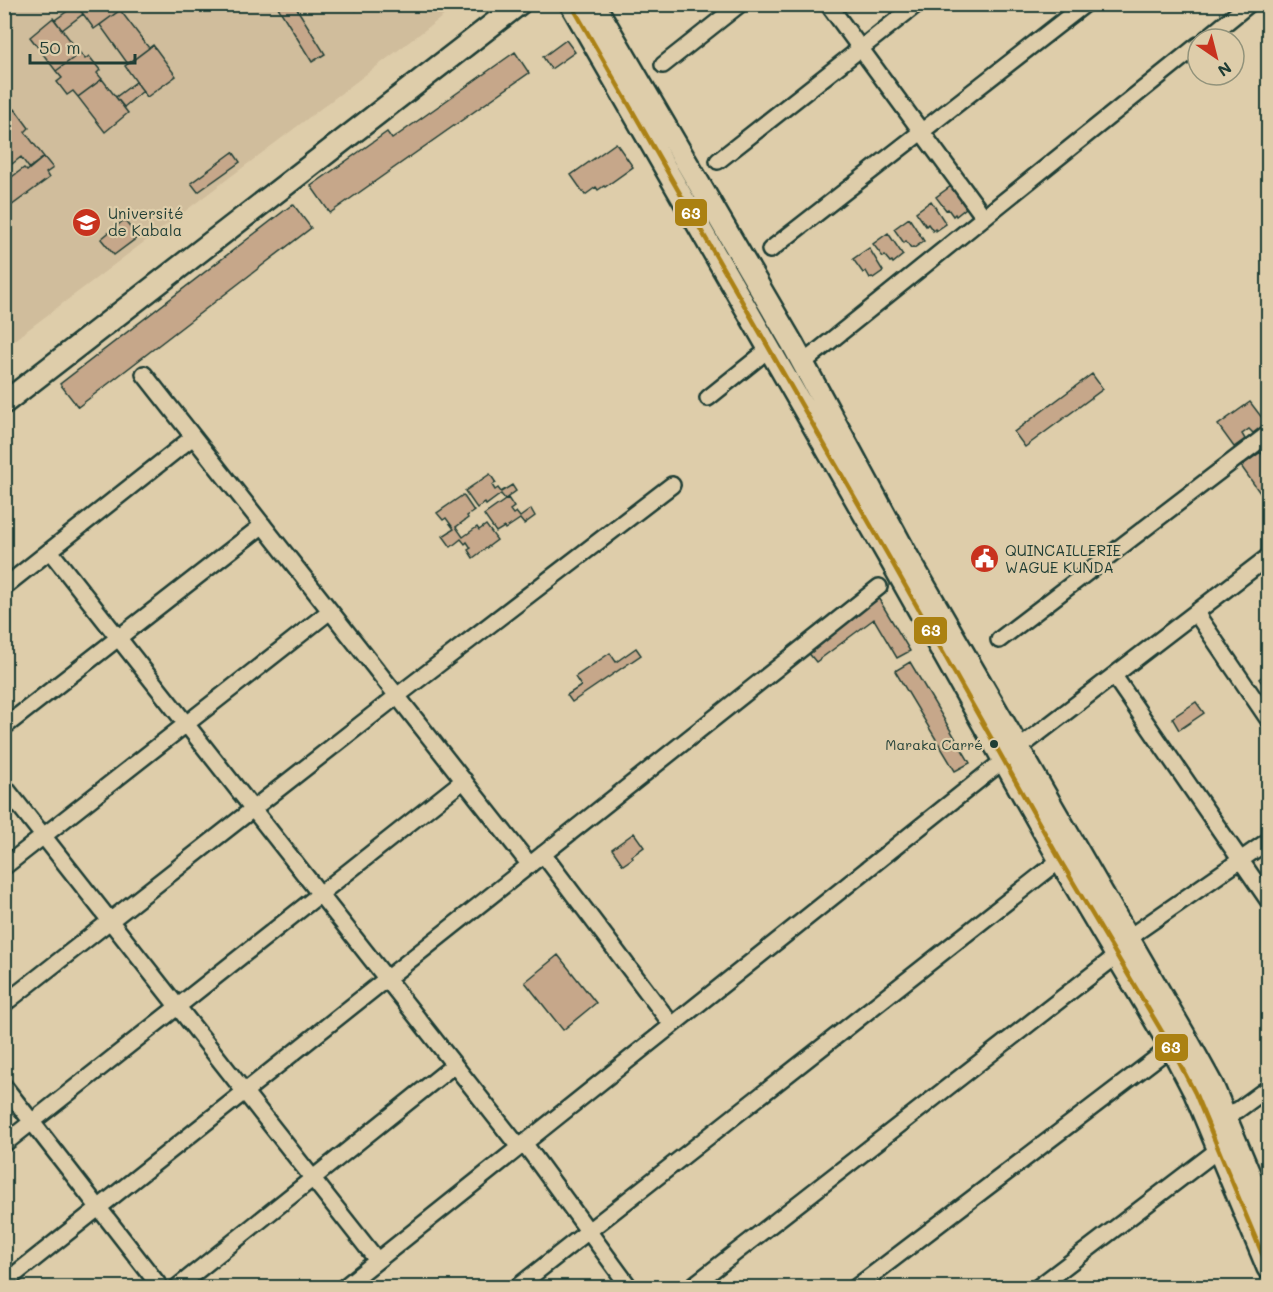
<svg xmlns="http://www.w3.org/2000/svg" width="1273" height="1292" font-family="Mali,sans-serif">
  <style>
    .built { fill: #d0bd9c }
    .building { fill: #c6a78a; stroke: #1f3d34; stroke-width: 1.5 }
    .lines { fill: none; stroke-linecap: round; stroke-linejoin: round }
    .street-casing { stroke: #1f3d34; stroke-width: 20 }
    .secondary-casing { stroke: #1f3d34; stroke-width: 26 }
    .street { stroke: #decdaa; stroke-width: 15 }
    .secondary { stroke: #decdaa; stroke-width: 21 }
    .bus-1-casing { stroke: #decdaa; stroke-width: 9 }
    .bus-1 { stroke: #ab8112; stroke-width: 4.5 }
    .bus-dot { fill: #1f3d34; stroke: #decdaa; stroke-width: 2 }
    .labels { text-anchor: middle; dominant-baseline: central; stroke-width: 4.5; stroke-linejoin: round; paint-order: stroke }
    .bus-label { font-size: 14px; fill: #1f3d34; stroke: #decdaa; text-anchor: end }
    .poi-label { font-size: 15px; fill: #1f3d34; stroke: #decdaa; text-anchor: start }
    .line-badge { stroke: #decdaa; stroke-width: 2 }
    .badge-label { font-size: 16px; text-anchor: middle; font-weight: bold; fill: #fff }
  </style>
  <rect width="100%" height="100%" fill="#decdaa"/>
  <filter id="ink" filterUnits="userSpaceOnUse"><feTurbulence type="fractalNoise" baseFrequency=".0167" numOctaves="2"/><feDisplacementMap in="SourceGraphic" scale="12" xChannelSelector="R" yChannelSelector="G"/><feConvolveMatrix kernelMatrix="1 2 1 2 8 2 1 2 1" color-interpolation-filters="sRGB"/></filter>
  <g filter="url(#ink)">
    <path class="built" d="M 5,5 L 458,5 L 5,347 Z"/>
    <path class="building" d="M 120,4 L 123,8 L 94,29 L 76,4 Z
      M 276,4 L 294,4 L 325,54 L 312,62 Z
      M 352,4 L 370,4 L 365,9 L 362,6 L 356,10 Z
      M 76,5 L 83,14 L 62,30 L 55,20 Z
      M 120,10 L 149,48 L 128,64 L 100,25 Z
      M 53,18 L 80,53 L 56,71 L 30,37 Z
      M 566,40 L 575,52 L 551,69 L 543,57 Z
      M 153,45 L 176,76 L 147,97 L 125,66 Z
      M 515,52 L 529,73 L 330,213 L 311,186 L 387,132 L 392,139 Z
      M 80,53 L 85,59 L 89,56 L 100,70 L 97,73 L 102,79 L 78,97 L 73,91 L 67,95 L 57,82 L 62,78 L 56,71 Z
      M 102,79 L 128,113 L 105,132 L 78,97 Z
      M 136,82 L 143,91 L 124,107 L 116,97 Z
      M 4,108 L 9,114 L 15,109 L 29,128 L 25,132 L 44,157 L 29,168 L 21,157 L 12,164 L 4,154 Z
      M 616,143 L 633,167 L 605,187 L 604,186 L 598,190 L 596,187 L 585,195 L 571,175 Z
      M 233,152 L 240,162 L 198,192 L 191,183 Z
      M 44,157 L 53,168 L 46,173 L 49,178 L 4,211 L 4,176 L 6,174 L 9,179 L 24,168 L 27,171 Z
      M 951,186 L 966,208 L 956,216 L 955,214 L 953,216 L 948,209 L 946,210 L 936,197 Z
      M 931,201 L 946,224 L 936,231 L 935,229 L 933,231 L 928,224 L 926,226 L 916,212 Z
      M 293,204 L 311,228 L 78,407 L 60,384 Z
      M 909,218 L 924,241 L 914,248 L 913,247 L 911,248 L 906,241 L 904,243 L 894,229 Z
      M 124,220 L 138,237 L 114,255 L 101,239 Z
      M 888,233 L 903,255 L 893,263 L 892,261 L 890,262 L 885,256 L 883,257 L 873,244 Z
      M 869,248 L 883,271 L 873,278 L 872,277 L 870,278 L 866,271 L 863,273 L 853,259 Z
      M 1092,374 L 1103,389 L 1025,447 L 1014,432 Z
      M 1250,402 L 1266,423 L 1253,433 L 1249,429 L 1242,434 L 1245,439 L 1234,447 L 1218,425 Z
      M 1261,452 L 1268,463 L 1264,467 L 1268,473 L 1268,498 L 1265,500 L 1241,466 Z
      M 490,474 L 496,483 L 492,485 L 495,490 L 498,488 L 501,492 L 512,485 L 516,491 L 505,499 L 501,494 L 486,505 L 485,503 L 477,508 L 465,491 Z
      M 463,495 L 474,511 L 467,516 L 468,518 L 456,527 L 463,537 L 477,527 L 479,530 L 486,525 L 497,540 L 473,558 L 468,550 L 471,548 L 467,542 L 465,544 L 461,539 L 451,547 L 443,536 L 454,529 L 446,518 L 443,520 L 437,513 Z
      M 508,498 L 514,507 L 510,510 L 513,514 L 516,512 L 520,517 L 531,509 L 535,516 L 524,524 L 520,519 L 505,529 L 504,527 L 496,532 L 484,515 Z
      M 877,596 L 910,651 L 897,658 L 874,619 L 816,662 L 807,651 Z
      M 636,648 L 641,655 L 572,702 L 567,695 L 581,686 L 575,677 L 610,653 L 616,662 Z
      M 910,662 L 970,763 L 955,771 L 895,671 Z
      M 1268,672 L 1268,691 L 1259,679 Z
      M 1196,702 L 1204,713 L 1179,730 L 1172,718 Z
      M 634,833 L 644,847 L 632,856 L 633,858 L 623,865 L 612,849 Z
      M 558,955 L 596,1003 L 563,1030 L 525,982 Z"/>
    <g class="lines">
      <defs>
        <path id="street" d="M 828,4 L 984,217
          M 1206,39 L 1249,4
          M 663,65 L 740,4
          M 718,161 L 917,4
          M 770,250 L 1085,4
          M 803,363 L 1198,45
          M 144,374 L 530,865
          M 708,398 L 769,349
          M 50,551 L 519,1147
          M 4,587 L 193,437
          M 1196,613 L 1268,719
          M 999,640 L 1268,434
          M 1114,676 L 1268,900
          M 4,727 L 263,525
          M 1018,749 L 1268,557
          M 4,786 L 377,1260
          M 543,854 L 672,1025
          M 4,867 L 330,611
          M 1128,938 L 1268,841
          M 4,1004 L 397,696 L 672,485
          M 4,1086 L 161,1288
          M 1225,1115 L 1238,1110 L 1268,1088
          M 524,1143 L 630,1288
          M 4,1144 L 464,780
          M 4,1283 L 879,587
          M 176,1288 L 454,1065
          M 343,1288 L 1004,760
          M 516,1288 L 1060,860
          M 690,1288 L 1116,956
          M 855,1288 L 1171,1047
          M 1037,1288 L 1219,1149"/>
        <path id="secondary" d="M 571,4 L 893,564 L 1060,860 L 1171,1047 L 1195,1093 L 1268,1268
          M 594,4 L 792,343 L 906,554 L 1186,1038 L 1212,1085 L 1268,1219
          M 4,403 L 519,4"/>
      </defs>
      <use href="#street" class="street-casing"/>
      <use href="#secondary" class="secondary-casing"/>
      <use href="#street" class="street"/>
      <use href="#secondary" class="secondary"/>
      <defs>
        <path id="bus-1" d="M 571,4 L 893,564 L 1060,860 L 1171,1047 L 1195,1093 L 1268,1268"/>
      </defs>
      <use href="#bus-1" class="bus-1-casing"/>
      <use href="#bus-1" class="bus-1"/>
    </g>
  </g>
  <defs>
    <symbol id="university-disc" viewBox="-11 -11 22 22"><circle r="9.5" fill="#c8321e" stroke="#decdaa"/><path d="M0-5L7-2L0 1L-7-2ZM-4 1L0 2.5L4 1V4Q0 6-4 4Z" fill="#fff"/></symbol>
    <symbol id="civic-disc" viewBox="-11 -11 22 22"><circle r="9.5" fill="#c8321e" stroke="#decdaa"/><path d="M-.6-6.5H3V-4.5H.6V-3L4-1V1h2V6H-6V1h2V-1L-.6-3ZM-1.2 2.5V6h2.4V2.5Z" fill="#fff"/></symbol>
  </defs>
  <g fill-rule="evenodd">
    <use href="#university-disc" x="70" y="206" width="33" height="33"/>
    <use href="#civic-disc" x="968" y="542" width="33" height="33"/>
  </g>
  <circle class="bus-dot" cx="994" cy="744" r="5"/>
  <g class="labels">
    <g class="bus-label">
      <text x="983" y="744">Maraka Carré</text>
    </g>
    <g class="poi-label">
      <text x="108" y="213">Université<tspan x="108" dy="17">de Kabala</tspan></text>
      <text x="1005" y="550">QUINCAILLERIE<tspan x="1005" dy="17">WAGUE KUNDA</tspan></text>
    </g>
  </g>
  <g class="line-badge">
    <rect x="674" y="198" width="34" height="29" rx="6" fill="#ab8112"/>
    <rect x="913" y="616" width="35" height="29" rx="6" fill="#ab8112"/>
    <rect x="1154" y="1033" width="35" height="29" rx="6" fill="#ab8112"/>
  </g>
  <g class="badge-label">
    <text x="691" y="219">63</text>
    <text x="931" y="636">63</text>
    <text x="1171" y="1053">63</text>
  </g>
  <rect width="1273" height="1292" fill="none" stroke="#decdaa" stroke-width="24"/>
  <rect x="12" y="12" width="1249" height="1268" fill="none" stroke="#1f3d34" stroke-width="2" filter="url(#ink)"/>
  <g transform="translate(1216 57) rotate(145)"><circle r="28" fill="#decdaa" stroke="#92937b" stroke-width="1.5"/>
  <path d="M0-4.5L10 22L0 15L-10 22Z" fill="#c8321e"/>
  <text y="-9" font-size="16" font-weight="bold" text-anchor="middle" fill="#1f3d34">N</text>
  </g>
  <path d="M30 54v9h105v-9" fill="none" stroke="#1f3d34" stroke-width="3"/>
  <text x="39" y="54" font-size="18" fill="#1f3d34" stroke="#decdaa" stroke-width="4.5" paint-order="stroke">50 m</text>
</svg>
